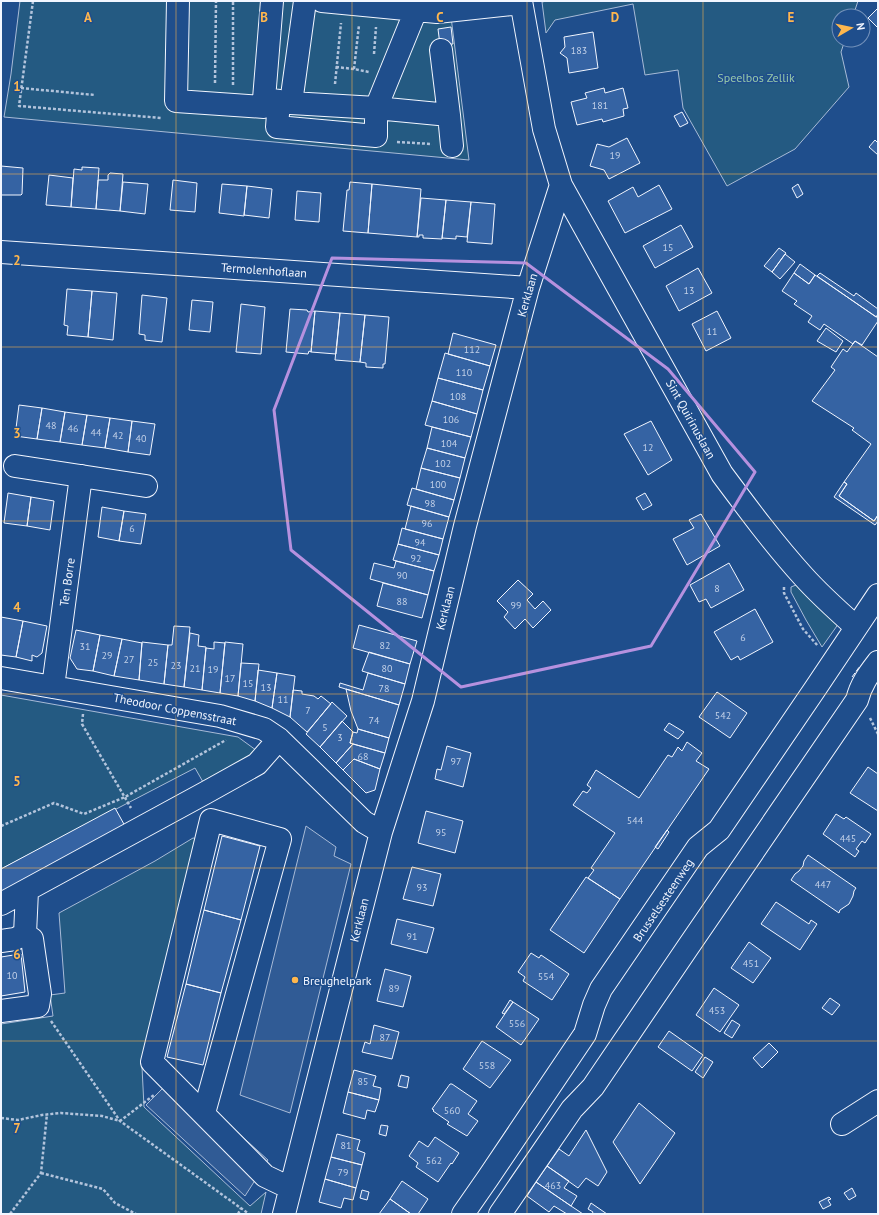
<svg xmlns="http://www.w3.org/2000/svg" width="879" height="1215" font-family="'PT Sans',sans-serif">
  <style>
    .green { fill: #245a82; stroke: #a8bbd7 }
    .parking { fill: #305b95; stroke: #a8bbd7 }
    .building { fill: #3563a3; stroke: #f2f6ff }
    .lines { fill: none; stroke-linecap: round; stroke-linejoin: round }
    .minor-casing { stroke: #f2f6ff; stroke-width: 24 }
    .path { stroke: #b3c4dc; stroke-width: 2.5; stroke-dasharray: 3 2; stroke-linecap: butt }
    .minor { stroke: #1f4e8c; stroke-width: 22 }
    .fence { stroke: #f2f6ff; stroke-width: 1; stroke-dasharray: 5 2; stroke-linecap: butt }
    .marked { fill: none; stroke: #b691df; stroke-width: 3; stroke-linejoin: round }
    .grid { fill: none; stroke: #ffb74d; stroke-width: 1; stroke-opacity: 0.55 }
    .poi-dot { fill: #ffb74d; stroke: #1f4e8c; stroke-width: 1.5 }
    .labels { text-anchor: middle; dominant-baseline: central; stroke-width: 3; stroke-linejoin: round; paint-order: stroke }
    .number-label { font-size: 10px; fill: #c3d1e8 }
    .park-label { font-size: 12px; fill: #97c8a6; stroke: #1f4e8c }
    .street-label { font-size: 12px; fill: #f2f6ff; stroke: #1f4e8c }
    .poi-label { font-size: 12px; fill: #f2f6ff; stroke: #1f4e8c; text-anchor: start }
    .grid-label { font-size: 13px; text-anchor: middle; font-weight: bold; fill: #ffb74d; stroke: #1f4e8c; stroke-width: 3; stroke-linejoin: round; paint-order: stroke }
  </style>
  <rect width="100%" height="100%" fill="#1f4e8c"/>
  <path class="green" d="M 20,1 L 449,1 L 469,160 L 4,117 L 11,74 Z
    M 547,1 L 858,1 L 853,16 L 839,16 L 839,40 L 845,40 L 841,52 L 849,87 L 795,149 L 727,186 L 683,108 L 678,70 L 645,75 L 633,4 L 555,20 L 546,33 L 542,2 Z
    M 796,585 L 800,586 L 839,623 L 822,647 L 806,620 L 791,592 L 791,587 Z
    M 1,695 L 238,737 L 260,753 L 203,782 L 195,768 L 1,869 Z
    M 193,838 L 199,839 L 142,1067 L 144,1107 L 250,1206 L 266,1192 L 261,1214 L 1,1214 L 1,1024 L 53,1016 L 50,995 L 65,993 L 59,913 L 155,861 Z"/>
  <path class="parking" d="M 306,826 L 336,847 L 334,856 L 351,864 L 290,1113 L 240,1095 Z
    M 175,1076 L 268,1160 L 245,1196 L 146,1105 Z"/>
  <path class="building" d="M 878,8 L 878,28 L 868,18 Z
    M 451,27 L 453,44 L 440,45 L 438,29 Z
    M 593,32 L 598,68 L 569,73 L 567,58 L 560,53 L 565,47 L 564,37 Z
    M 604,88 L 605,93 L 623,88 L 628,108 L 623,109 L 624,116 L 603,122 L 602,119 L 577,125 L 571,102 L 587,98 L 585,93 Z
    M 682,112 L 688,123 L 680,127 L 674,116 Z
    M 627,138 L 640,163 L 609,179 L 604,170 L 590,166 L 597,144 L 609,147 Z
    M 875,140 L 878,143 L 878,155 L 869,147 Z
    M 1,166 L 23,168 L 22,194 L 21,195 L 1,195 Z
    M 82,167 L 99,168 L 96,209 L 71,207 L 74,169 L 82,170 Z
    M 110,173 L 123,174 L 120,211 L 96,209 L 98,180 L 108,180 L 108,175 Z
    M 49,175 L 73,178 L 71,207 L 46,205 Z
    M 173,180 L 197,183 L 195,212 L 170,210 Z
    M 123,182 L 148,184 L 145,214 L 120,211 Z
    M 350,182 L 372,184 L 368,233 L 343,231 L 347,190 L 349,190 Z
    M 222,184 L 247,186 L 244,216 L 219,213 Z
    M 372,184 L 421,189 L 417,237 L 368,233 Z
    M 798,184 L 803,194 L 797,198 L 792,188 Z
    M 659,185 L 672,209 L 625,233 L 608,201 L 633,187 L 638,197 Z
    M 247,186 L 272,189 L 269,218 L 244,215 Z
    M 297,191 L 321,193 L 319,222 L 295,220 Z
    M 421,198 L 446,200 L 442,239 L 423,238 L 423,235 L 419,235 L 419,237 L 417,237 Z
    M 446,200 L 471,202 L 467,237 L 456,236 L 456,239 L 442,238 Z
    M 471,202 L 495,204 L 492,244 L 467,242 Z
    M 681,225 L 693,247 L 655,268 L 643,246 Z
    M 779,248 L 786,253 L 772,272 L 764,266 Z
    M 785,254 L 795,262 L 780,279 L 772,272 Z
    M 800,264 L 815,275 L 809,284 L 794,273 Z
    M 698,268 L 712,293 L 679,311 L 666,286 Z
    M 794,273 L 809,284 L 815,275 L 878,318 L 878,321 L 862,345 L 855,341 L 853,344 L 824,324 L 820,330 L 808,322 L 812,316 L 794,304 L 797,301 L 782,291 Z
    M 820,273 L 854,296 L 856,293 L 878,309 L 878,314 L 876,317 L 817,276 Z
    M 67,289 L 92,291 L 88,337 L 67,335 L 68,326 L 64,325 Z
    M 92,291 L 117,293 L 113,340 L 88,337 Z
    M 142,295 L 167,298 L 162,342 L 145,340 L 145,335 L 139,334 Z
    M 192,300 L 213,302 L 210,332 L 189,330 Z
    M 241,304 L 265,307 L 261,354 L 236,352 Z
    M 290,309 L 307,310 L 308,312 L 315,311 L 311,352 L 309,351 L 308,354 L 286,352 Z
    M 315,311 L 340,313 L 336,354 L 311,352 Z
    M 717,311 L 731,338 L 706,351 L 692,324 Z
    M 340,313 L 365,315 L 360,362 L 335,360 Z
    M 365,315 L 389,317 L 385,364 L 383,364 L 383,368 L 366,367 L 366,363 L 360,362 Z
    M 826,328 L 843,341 L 836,352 L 817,341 Z
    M 453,333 L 496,345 L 490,366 L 448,354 Z
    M 855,341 L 878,357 L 878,515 L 874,521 L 839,496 L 847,484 L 844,482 L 871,444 L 852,430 L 854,428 L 812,401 L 835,370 L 831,367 L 843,349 L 847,352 Z
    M 445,353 L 490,366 L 483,390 L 438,378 Z
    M 438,378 L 483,390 L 477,414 L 432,401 Z
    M 432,401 L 477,414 L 471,437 L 425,425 Z
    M 19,405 L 42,408 L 37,439 L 15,436 Z
    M 42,408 L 65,412 L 60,442 L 37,439 Z
    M 65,412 L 87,415 L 82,445 L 60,442 Z
    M 87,415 L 110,418 L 105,448 L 82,445 Z
    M 110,418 L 132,421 L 128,452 L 105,448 Z
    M 132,421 L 155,424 L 150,455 L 128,452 Z
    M 651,421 L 672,460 L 648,475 L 624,434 Z
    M 432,427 L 471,437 L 465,458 L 427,448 Z
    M 427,448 L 465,458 L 460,478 L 421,468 Z
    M 421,468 L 460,478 L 454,500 L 416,489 Z
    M 844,482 L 847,484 L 839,496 L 874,521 L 878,515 L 878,521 L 875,525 L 834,497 Z
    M 412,488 L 454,500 L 449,517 L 407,505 Z
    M 8,493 L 31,497 L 27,526 L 4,523 Z
    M 645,493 L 652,505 L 643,510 L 636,498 Z
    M 31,497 L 54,501 L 50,530 L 27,526 Z
    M 411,506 L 449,517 L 443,539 L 405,529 Z
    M 102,507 L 124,511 L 119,541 L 98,537 Z
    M 124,511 L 146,514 L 141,544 L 119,541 Z
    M 701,514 L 720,546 L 687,565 L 673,539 L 694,528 L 689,520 Z
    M 402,528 L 443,539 L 439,555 L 398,544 Z
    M 398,544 L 439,555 L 434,571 L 393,560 Z
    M 396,561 L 434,571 L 428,595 L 370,579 L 374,563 L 394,568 Z
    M 729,563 L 744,590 L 711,608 L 706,599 L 699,602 L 690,585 Z
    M 518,580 L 533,594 L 527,600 L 535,609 L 543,601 L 551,610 L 533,628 L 525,619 L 515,629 L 504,617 L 508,612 L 497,601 Z
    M 383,583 L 428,595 L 422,618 L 377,606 Z
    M 755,609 L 773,642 L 740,660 L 738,656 L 731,660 L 714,632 Z
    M 1,617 L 23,621 L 16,657 L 1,655 Z
    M 23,621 L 47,626 L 42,653 L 37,657 L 32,655 L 32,661 L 16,657 Z
    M 359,625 L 417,641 L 410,664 L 353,648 Z
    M 174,626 L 190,627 L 184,687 L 164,684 L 168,645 L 172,645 Z
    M 76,630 L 100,635 L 93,671 L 77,669 L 70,658 Z
    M 190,633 L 199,635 L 198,646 L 206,647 L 202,690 L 184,687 Z
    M 100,635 L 122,639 L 114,676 L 93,671 Z
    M 122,639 L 142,643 L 139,680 L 114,676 Z
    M 142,642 L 168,645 L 164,684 L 139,680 Z
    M 214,642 L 225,643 L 220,693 L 202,690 L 206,648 L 214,649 Z
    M 225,642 L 243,644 L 238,696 L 220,693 Z
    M 369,652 L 410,664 L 405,684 L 362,671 Z
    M 241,663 L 259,664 L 255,701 L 238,696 Z
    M 258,670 L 277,673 L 272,708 L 255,701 Z
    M 277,673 L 295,676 L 290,717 L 272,708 Z
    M 368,673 L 405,684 L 399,705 L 339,687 L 340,683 L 363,690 Z
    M 346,689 L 399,705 L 389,738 L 358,729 L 351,711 Z
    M 293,690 L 302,691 L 302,694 L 314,696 L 318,699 L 321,696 L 331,704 L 307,732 L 290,717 Z
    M 717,692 L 747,713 L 730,738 L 699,717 Z
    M 332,702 L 347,716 L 320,747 L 306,734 Z
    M 342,721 L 353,732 L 350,743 L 353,744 L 336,763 L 320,747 Z
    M 669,723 L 684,732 L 678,739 L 664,730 Z
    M 358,729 L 389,738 L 385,753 L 350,743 L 353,732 L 357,733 Z
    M 687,742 L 702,753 L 696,761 L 709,769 L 620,899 L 588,878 L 594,870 L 591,868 L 615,833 L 573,805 L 583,791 L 587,793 L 591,788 L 587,785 L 596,770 L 639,798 L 668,755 L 672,757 L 678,747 L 682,751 Z
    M 353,744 L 385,753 L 380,769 L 354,759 L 343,770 L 336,763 Z
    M 447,746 L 471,753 L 463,787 L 435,779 L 437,769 L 441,770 Z
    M 354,759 L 380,769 L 375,790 L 366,793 L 343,770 Z
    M 868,767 L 878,774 L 878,811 L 850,793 Z
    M 115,808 L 125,826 L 1,892 L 1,869 Z
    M 426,811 L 463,821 L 455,853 L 418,843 Z
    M 836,814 L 844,819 L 846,817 L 871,834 L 865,843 L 862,841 L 856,849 L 859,851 L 855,857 L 823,834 Z
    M 667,830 L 669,832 L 658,849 L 655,847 Z
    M 222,836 L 260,846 L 241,920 L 204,910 Z
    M 808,855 L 856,888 L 854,891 L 853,896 L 849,904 L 840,910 L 839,913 L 791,880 L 795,874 L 799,871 L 803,866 L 804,861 Z
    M 412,867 L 441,874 L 433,906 L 403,899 Z
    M 586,877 L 620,899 L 584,953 L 550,930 Z
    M 776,902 L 809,924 L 811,920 L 817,924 L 800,950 L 761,924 Z
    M 204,910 L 241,920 L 221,993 L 186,984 Z
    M 397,919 L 434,928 L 427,953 L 391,944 Z
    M 749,942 L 771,958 L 753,983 L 731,968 Z
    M 531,953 L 539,958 L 541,955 L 569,974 L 552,1000 L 523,981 L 525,977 L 518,972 Z
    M 20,954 L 21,954 L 25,992 L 1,996 L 1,957 Z
    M 385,969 L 411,976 L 403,1007 L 377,1001 Z
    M 186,984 L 221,993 L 203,1065 L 167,1057 Z
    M 714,988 L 739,1005 L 720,1032 L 696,1015 Z
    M 830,998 L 840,1005 L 832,1015 L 822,1008 Z
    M 510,1000 L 513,1002 L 504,1014 L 502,1013 Z
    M 513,1002 L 539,1019 L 521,1045 L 496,1027 Z
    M 732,1020 L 740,1025 L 732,1038 L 724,1033 Z
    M 374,1025 L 399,1032 L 392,1059 L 362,1052 L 365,1042 L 370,1044 Z
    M 669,1031 L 703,1055 L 692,1071 L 658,1047 Z
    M 482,1041 L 511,1060 L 490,1088 L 463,1069 Z
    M 769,1043 L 778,1052 L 762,1068 L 753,1058 Z
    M 705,1057 L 713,1062 L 703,1078 L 695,1072 Z
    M 354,1070 L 376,1076 L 373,1086 L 381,1088 L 379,1100 L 348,1092 Z
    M 401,1075 L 409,1077 L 407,1088 L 398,1086 Z
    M 450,1084 L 452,1084 L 477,1101 L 468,1114 L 478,1121 L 467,1136 L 447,1124 L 449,1122 L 433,1111 L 434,1110 L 432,1109 Z
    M 348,1092 L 379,1100 L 375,1112 L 367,1110 L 365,1119 L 343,1113 Z
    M 639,1103 L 675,1133 L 640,1184 L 613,1142 Z
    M 381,1125 L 388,1126 L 386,1136 L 379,1134 Z
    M 586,1130 L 607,1172 L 598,1186 L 586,1178 L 578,1188 L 547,1166 L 559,1149 L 569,1156 Z
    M 337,1134 L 360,1140 L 357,1150 L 365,1153 L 362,1165 L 331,1157 Z
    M 435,1137 L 459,1153 L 452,1164 L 451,1163 L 438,1182 L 416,1167 L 418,1163 L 409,1156 L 419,1141 L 428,1147 Z
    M 331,1157 L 362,1165 L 356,1188 L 325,1179 Z
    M 547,1166 L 569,1181 L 564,1188 L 577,1196 L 571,1206 L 536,1182 Z
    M 325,1179 L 356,1188 L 353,1200 L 344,1198 L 341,1208 L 319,1202 Z
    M 402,1181 L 428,1199 L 418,1214 L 411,1214 L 390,1199 Z
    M 536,1182 L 571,1206 L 583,1214 L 567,1214 L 554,1206 L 549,1212 L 527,1196 Z
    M 852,1188 L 856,1196 L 849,1200 L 844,1193 Z
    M 362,1190 L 369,1192 L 367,1200 L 360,1198 Z
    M 829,1197 L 831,1199 L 828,1200 L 831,1205 L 823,1209 L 819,1202 Z
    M 390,1199 L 411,1214 L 379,1214 Z
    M 591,1203 L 607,1214 L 592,1214 L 593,1212 L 588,1209 Z"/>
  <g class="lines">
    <defs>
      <path id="minor" d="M 178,1 L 176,101 L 264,107 L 264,99
        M 272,1 L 264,99 L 279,101
        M 305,1 L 291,103 L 376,108 L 416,10 L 413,1
        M 322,1 L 437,12 L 521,3
        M 521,1 L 544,129 L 561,185 L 722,474 C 748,509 774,544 803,576 C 819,594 838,611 856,627
        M 279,101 L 277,127 L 376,136 L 376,108 L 449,115 L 441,50
        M 449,115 L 452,146
        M 1,252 L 528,288
        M 15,466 L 146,486
        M 1,678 L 220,716 L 264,729 L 279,739 L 364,822 L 381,832
        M 53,687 L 81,476
        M 1,904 L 205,793 L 257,764 L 279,739
        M 1,941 L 15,939 L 25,934 L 27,891
        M 1,1011 L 38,1006 L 40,994 L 32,939 L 25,934
        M 204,1113 L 280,839 L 211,820 L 152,1062 L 265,1176 L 290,1188
        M 842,1124 L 878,1101
        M 284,1214 L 381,832 L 423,701 L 465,526 L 528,288 L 561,185
        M 463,1214 L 488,1178 L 585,1034 L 594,1005 L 601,989 L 698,847 L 719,830 L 815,689 L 878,595
        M 500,1214 L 572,1109 L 593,1087 L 688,947 L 857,700 C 861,684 868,675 878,662"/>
    </defs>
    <use href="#minor" class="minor-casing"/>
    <path class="path" d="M 33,1 L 19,106 L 161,118 L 161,117
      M 374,54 L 376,27
      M 336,67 L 354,69 L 369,72
      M 354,69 L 359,25
      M 215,83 L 216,1
      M 335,84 L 341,23
      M 233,85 L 233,1
      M 21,88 L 95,95
      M 397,142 L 432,144
      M 784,587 L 784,593 L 803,629 L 818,646
      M 83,714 L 82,724 L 131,808
      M 870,718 L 878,734
      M 1,826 L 54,803 L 84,814 L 125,797 L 226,740
      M 51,1021 L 120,1121 L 249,1214
      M 1,1118 L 18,1120 L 42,1115 L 61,1113 L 102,1116 L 120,1121 L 154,1095
      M 41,1173 L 103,1189 L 115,1203 L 136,1214
      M 10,1214 L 41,1173 L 47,1114
      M 238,1214 L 241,1208"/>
    <use href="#minor" class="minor"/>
    <path class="fence" d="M 852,677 L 860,666"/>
  </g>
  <path class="marked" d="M 332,258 L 526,263 L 668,369 L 755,472 L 651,646 L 461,687 L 291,550 L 274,410 Z"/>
  <path class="grid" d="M 176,1 L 176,1214M 352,1 L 352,1214M 527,1 L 527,1214M 703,1 L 703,1214M 1,174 L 878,174M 1,347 L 878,347M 1,521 L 878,521M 1,694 L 878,694M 1,868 L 878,868M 1,1041 L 878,1041"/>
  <circle class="poi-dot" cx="295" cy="980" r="4"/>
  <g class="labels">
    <g class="number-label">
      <text x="579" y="50">183</text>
      <text x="600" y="105">181</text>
      <text x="615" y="155">19</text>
      <text x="668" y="247">15</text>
      <text x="689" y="290">13</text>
      <text x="712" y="331">11</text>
      <text x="472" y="349">112</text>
      <text x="464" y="372">110</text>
      <text x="458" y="396">108</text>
      <text x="451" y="419">106</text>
      <text x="51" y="425">48</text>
      <text x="73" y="428">46</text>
      <text x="96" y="432">44</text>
      <text x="118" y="435">42</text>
      <text x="141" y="438">40</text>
      <text x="449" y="443">104</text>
      <text x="648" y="447">12</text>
      <text x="443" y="463">102</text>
      <text x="438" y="484">100</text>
      <text x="430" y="503">98</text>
      <text x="427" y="523">96</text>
      <text x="132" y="528">6</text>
      <text x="420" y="542">94</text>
      <text x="416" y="558">92</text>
      <text x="402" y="575">90</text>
      <text x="717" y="588">8</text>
      <text x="402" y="601">88</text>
      <text x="516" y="605">99</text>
      <text x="743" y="637">6</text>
      <text x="385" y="645">82</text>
      <text x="85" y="646">31</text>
      <text x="107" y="655">29</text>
      <text x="129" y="659">27</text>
      <text x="153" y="662">25</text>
      <text x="176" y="665">23</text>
      <text x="195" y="668">21</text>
      <text x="387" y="668">80</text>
      <text x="213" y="669">19</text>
      <text x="230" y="678">17</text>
      <text x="248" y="683">15</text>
      <text x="266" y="687">13</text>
      <text x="384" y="688">78</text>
      <text x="283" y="699">11</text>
      <text x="308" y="710">7</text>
      <text x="723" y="715">542</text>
      <text x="374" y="720">74</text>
      <text x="325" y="727">5</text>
      <text x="340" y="737">3</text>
      <text x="363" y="756">68</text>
      <text x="456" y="761">97</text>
      <text x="635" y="820">544</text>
      <text x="441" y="832">95</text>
      <text x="848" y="838">445</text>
      <text x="823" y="884">447</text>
      <text x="422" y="887">93</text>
      <text x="412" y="936">91</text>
      <text x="751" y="963">451</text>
      <text x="12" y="975">10</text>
      <text x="546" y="976">554</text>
      <text x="394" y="988">89</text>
      <text x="717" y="1010">453</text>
      <text x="517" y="1023">556</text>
      <text x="385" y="1037">87</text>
      <text x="487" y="1065">558</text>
      <text x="363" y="1081">85</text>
      <text x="452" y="1110">560</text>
      <text x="346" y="1145">81</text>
      <text x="434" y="1160">562</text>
      <text x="343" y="1172">79</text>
      <text x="553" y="1185">463</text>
    </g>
    <g class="park-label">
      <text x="756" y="77">Speelbos Zellik</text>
    </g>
    <g class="street-label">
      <text transform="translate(264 270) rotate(4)">Termolenhoflaan</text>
      <text transform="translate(527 295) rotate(-74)">Kerklaan</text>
      <text transform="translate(691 419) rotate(61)">Sint Quirinuslaan</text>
      <text transform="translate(67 582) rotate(-82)">Ten Borre</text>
      <text transform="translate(445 608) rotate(-76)">Kerklaan</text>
      <text transform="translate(175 709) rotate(11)">Theodoor Coppensstraat</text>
      <text transform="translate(663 900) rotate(-56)">Brusselsesteenweg</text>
      <text transform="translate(359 920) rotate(-76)">Kerklaan</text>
    </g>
    <g class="poi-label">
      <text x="303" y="980">Breughelpark</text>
    </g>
  </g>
  <g class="grid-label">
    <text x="88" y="22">A</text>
    <text x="264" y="22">B</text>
    <text x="440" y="22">C</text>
    <text x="615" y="22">D</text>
    <text x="791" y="22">E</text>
    <text x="17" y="91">1</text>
    <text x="17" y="265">2</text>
    <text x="17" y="438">3</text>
    <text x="17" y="612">4</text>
    <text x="17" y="786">5</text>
    <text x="17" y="959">6</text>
    <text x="17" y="1133">7</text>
  </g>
  <rect width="879" height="1215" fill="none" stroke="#f2f6ff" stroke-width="4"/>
  <g transform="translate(851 28) rotate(81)"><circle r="19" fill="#1f4e8c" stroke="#7391ba"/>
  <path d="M0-3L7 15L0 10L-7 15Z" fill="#ffb74d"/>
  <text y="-6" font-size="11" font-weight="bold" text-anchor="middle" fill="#f2f6ff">N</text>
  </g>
</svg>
